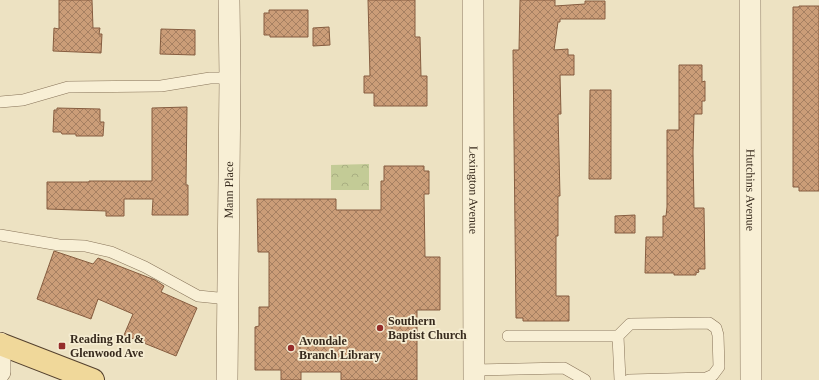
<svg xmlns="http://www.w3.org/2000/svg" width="819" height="380" font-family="'Times New Roman',serif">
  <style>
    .park { fill: url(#park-crowns) }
    .building { fill: url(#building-cross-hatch); stroke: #865d40 }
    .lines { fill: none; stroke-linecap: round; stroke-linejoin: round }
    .lane-casing { stroke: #877359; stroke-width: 12 }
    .street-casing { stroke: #877359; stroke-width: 22 }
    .primary-casing { stroke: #54412e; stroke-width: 24 }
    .lane { stroke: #f8efd5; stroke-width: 11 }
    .street { stroke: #f8efd5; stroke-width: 21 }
    .primary { stroke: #f0d89a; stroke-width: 22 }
    .poi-dot { fill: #952d2a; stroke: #f5ecd1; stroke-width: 1.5 }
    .labels { text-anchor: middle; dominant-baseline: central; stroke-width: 3.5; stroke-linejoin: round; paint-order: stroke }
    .street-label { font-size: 12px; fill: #372a1d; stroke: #f5ecd1 }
    .poi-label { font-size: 12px; font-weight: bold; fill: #372a1d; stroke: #f5ecd1; text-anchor: start }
  </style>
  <defs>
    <pattern id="park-crowns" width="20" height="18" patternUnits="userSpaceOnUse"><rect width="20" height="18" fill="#c3cb96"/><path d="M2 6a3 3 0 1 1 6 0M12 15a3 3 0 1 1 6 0" fill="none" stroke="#a8ae81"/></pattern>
    <pattern id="building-cross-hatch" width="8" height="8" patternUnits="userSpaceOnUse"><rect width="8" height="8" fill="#cb9d78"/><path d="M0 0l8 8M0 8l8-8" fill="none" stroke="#a68062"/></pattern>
  </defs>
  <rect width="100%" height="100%" fill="#ede2c2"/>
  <path class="park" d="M 369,164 L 369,190 L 331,190 L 331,165 Z"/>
  <path class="building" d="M 59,0 L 92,0 L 93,28 L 100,28 L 99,34 L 102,34 L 101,53 L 53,51 L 54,28 L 59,29 Z
    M 368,0 L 415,0 L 415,37 L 420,37 L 421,76 L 427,76 L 427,106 L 374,106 L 374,93 L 364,93 L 364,76 L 370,76 Z
    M 520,0 L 555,0 L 555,6 L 585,4 L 585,1 L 605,1 L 605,19 L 560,19 L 560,22 L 558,22 L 554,50 L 568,49 L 568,55 L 574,55 L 574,75 L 560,75 L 561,114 L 558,114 L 560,196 L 558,196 L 558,236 L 556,236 L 556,296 L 569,296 L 569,321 L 523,321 L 523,318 L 516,318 L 513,50 L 519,50 Z
    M 799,6 L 819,6 L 819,191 L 799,191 L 799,187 L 793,187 L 793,7 L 799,7 Z
    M 269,10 L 308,10 L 308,37 L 270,37 L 270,35 L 264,35 L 264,13 L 269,13 Z
    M 329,27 L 330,45 L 313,46 L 313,28 Z
    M 161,29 L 195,30 L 195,55 L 160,54 Z
    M 679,65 L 702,65 L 702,82 L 705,81 L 705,101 L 702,101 L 702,114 L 694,114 L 693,152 L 694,208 L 704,208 L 705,269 L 698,269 L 699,272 L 696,273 L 696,275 L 674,275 L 674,273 L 645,273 L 646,237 L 663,237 L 663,216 L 666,216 L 667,207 L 667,130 L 679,130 Z
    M 590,90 L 611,90 L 611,179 L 589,179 Z
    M 187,107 L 186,185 L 188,185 L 188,215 L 152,215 L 153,199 L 124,199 L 124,216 L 106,216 L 106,211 L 47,209 L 47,182 L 89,182 L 89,181 L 152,181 L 152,108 Z
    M 57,108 L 100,109 L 100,122 L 104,122 L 103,136 L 76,136 L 76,134 L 62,134 L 61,132 L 53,132 L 54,110 L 57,110 Z
    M 384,166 L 424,166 L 424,171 L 429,171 L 429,194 L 424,194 L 425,257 L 440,257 L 440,310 L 417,310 L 417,380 L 341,380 L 341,372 L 301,372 L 301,380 L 281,380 L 281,370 L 255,370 L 255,327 L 259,326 L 259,307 L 269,307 L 269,252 L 258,252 L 257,199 L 336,199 L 336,210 L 381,210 L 381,181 L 384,181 Z
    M 635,215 L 635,233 L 615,233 L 615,216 Z
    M 54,251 L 93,264 L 98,258 L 155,280 L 164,286 L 161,292 L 197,308 L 176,356 L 124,335 L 133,314 L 98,299 L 91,319 L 37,299 Z"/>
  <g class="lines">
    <defs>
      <path id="lane" d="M 0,102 L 23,100 L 68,87 L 161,86 L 210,78 L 230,78
        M 0,235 L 59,245 L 85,246 L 111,252 L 145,267 L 198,296 L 228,299
        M 508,336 L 618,336 L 630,324 L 709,323 L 716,328 L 718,335 L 719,367 L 713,375 L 706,378 L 629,380
        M 618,336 L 620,380
        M 474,370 L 564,368 L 585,380"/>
      <g id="street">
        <path id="s1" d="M 473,0 L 474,380"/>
        <path id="s2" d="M 750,0 L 751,380"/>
        <path d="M 0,343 L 0,372"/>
        <path id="s3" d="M 227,380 L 230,78 L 229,0"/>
      </g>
      <path id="primary" d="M 0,344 L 93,380"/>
    </defs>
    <use href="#lane" class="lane-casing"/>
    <use href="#street" class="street-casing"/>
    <use href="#primary" class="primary-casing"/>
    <use href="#lane" class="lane"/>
    <use href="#street" class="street"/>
    <use href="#primary" class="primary"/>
  </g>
  <g class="poi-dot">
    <circle cx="380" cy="328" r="4"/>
    <rect x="58" y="342" width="8" height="8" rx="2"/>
    <circle cx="291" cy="348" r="4"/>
  </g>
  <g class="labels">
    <g class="street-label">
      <text stroke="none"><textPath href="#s3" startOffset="190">Mann Place</textPath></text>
      <text stroke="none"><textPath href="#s1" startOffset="190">Lexington Avenue</textPath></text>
      <text stroke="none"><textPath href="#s2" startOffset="190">Hutchins Avenue</textPath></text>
    </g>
    <g class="poi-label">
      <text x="388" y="321">Southern<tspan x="388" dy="14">Baptist Church</tspan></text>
      <text x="70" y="339">Reading Rd &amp;<tspan x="70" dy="14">Glenwood Ave</tspan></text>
      <text x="299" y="341">Avondale<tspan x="299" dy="14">Branch Library</tspan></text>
    </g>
  </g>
</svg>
